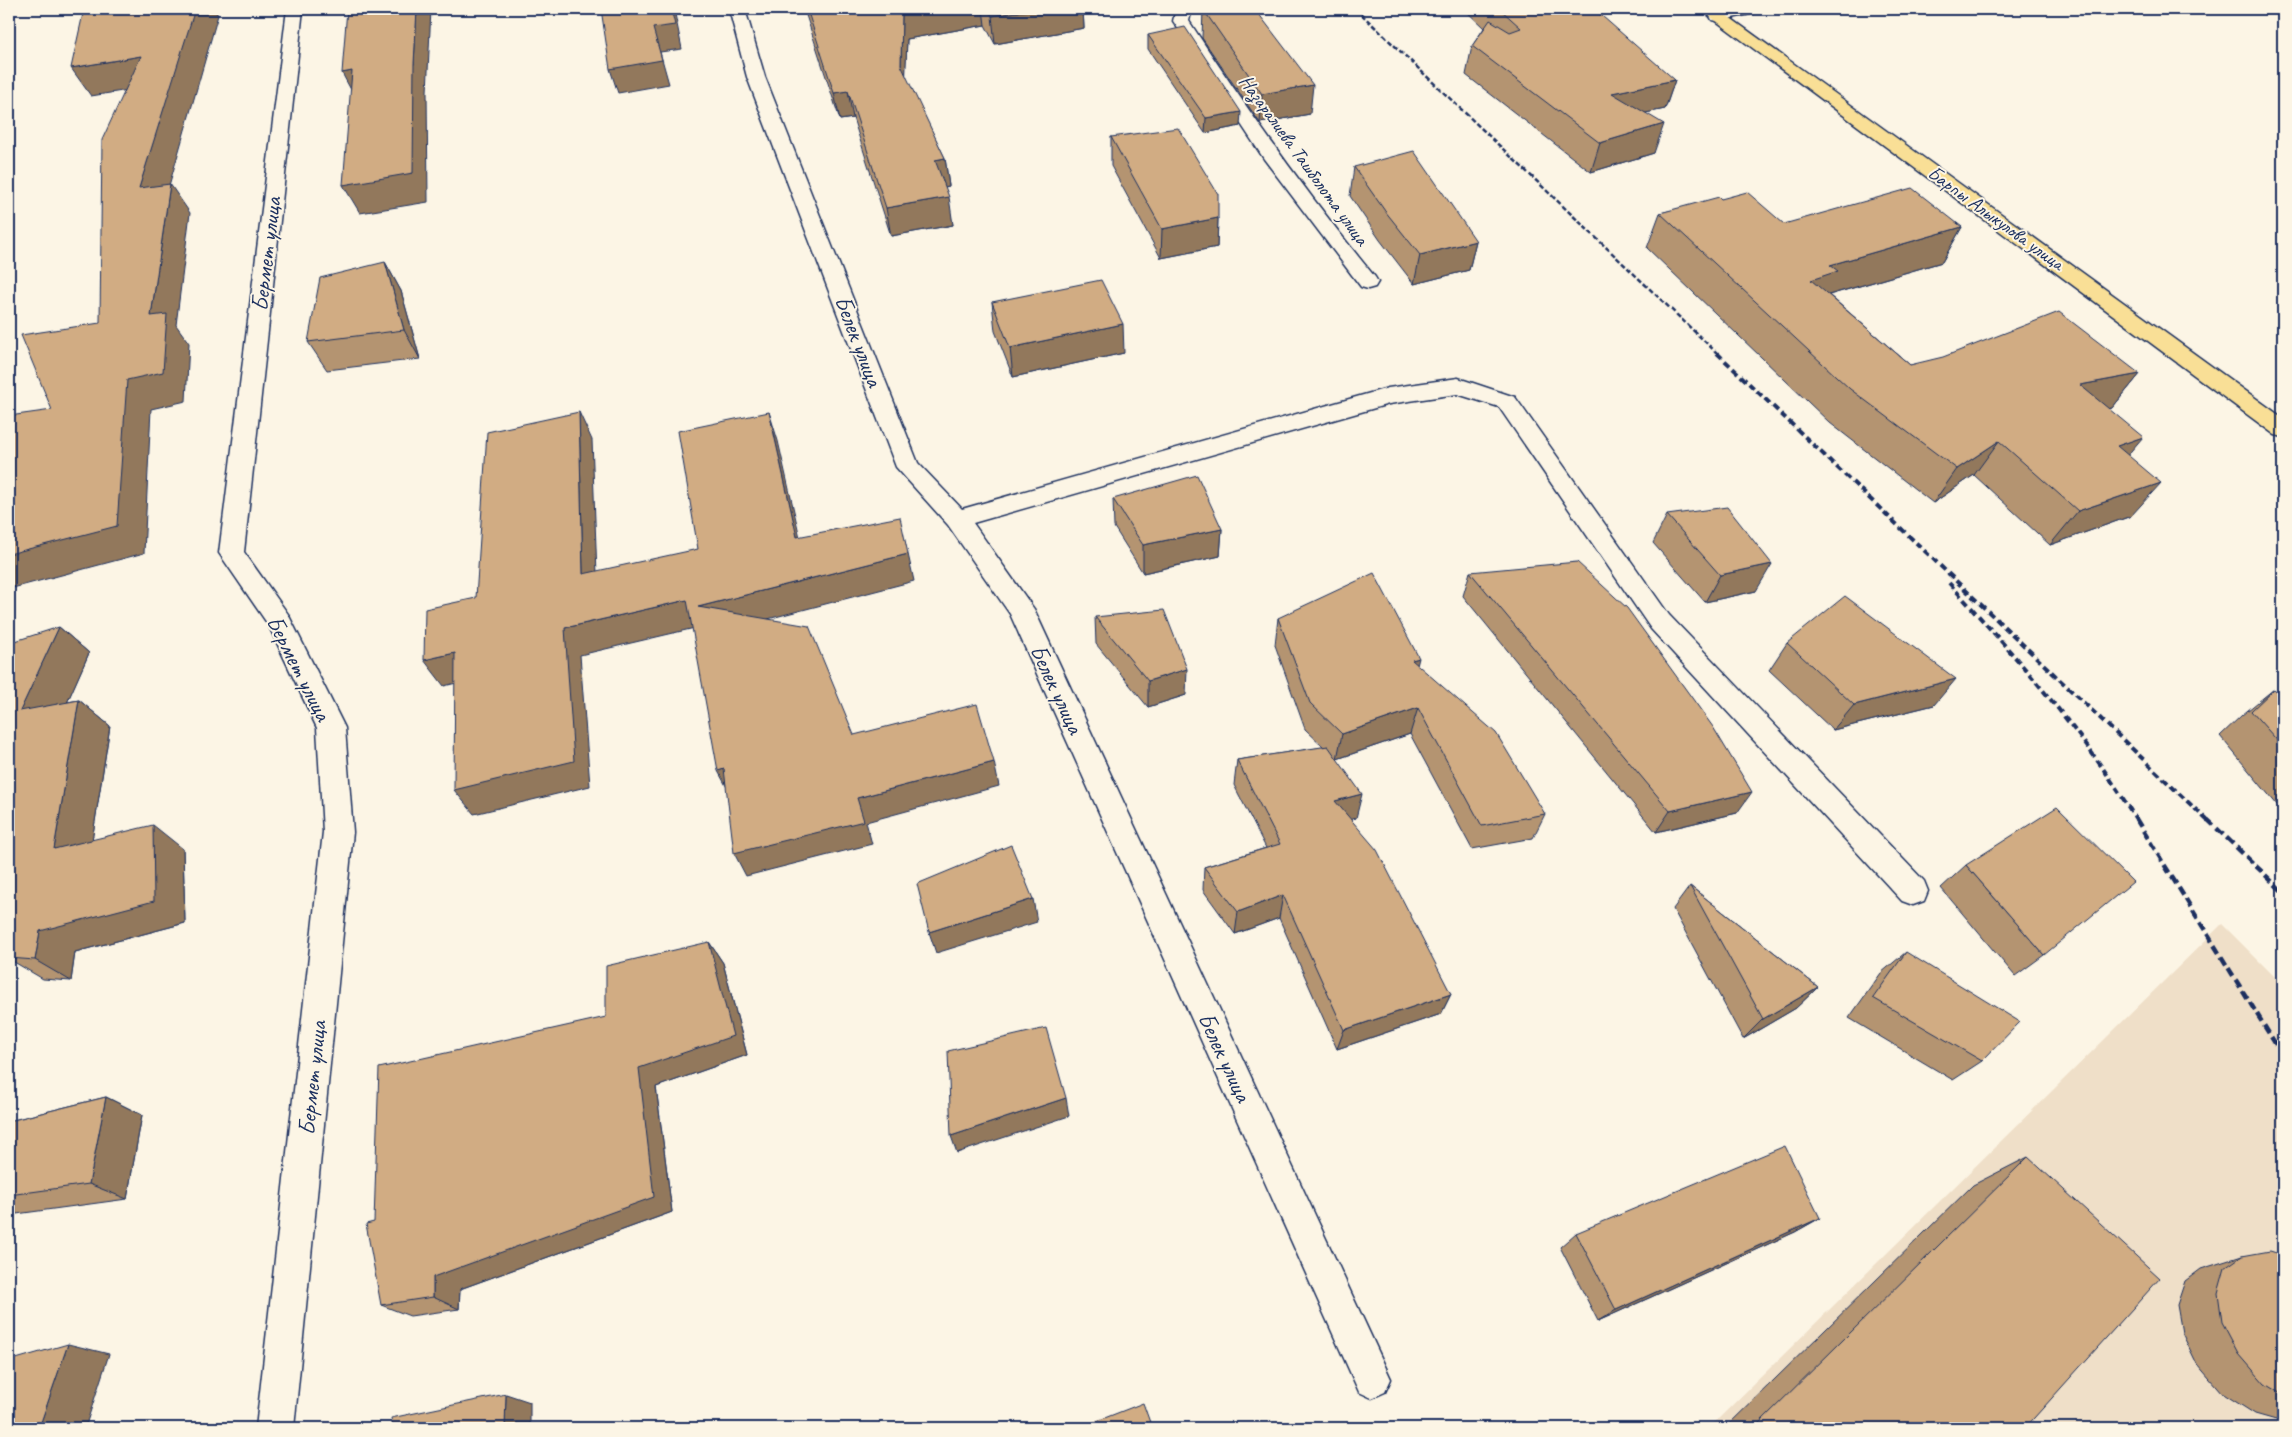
<svg xmlns="http://www.w3.org/2000/svg" width="2292" height="1437" font-family="Caveat,sans-serif">
  <style>
    .built { fill: #efdfc8 }
    .lines { fill: none; stroke-linecap: round; stroke-linejoin: round }
    .service-casing { stroke: #1b2f5e; stroke-width: 3 }
    .minor-casing { stroke: #1b2f5e; stroke-width: 3 }
    .primary-casing { stroke: #1b2f5e; stroke-width: 3 }
    .service { fill: #fcf5e5; fill-rule: evenodd }
    .minor { fill: #fcf5e5; fill-rule: evenodd }
    .primary { fill: #f9df96; fill-rule: evenodd }
    .rail-far2 { stroke: #1b2f5e; stroke-width: 2.5; stroke-dasharray: 5 2.5; stroke-linecap: butt }
    .rail-far1 { stroke: #1b2f5e; stroke-width: 4; stroke-dasharray: 7 4; stroke-linecap: butt }
    .rail { stroke: #1b2f5e; stroke-width: 4.5; stroke-dasharray: 9 4.5; stroke-linecap: butt }
    .wall { fill: #b49471; stroke: #1b2f5e }
    .shaded-wall { fill: #92785c; stroke: #1b2f5e }
    .building { fill: #d1ac83; stroke: #1b2f5e }
    .labels { text-anchor: middle; dominant-baseline: central; stroke-width: 4; stroke-linejoin: round; paint-order: stroke }
    .far-street-label { font-size: 20px; fill: #1b2f5e; stroke: #fcf5e5 }
    .street-label { font-size: 24px; fill: #1b2f5e; stroke: #fcf5e5 }
  </style>
  <rect width="100%" height="100%" fill="#fcf5e5"/>
  <filter id="ink" filterUnits="userSpaceOnUse"><feTurbulence type="fractalNoise" baseFrequency=".02" numOctaves="2"/><feDisplacementMap in="SourceGraphic" scale="10" xChannelSelector="R" yChannelSelector="G"/><feConvolveMatrix kernelMatrix="1 2 1 2 8 2 1 2 1" color-interpolation-filters="sRGB"/></filter>
  <g filter="url(#ink)">
    <path class="built" d="M 2222,924 L 2283,985 L 2283,1428 L 1709,1428 Z"/>
    <g class="lines">
      <defs>
        <path id="service" d="M 1728,9 L 1757,9 L 1755,13 L 1718,21 L 1712,20 L 1710,16 L 1712,12 Z"/>
        <path id="minor" d="M 287,9 L 303,9 L 244,552 L 288,614 L 345,728 L 353,832 L 294,1428 L 256,1428 L 323,832 L 317,728 L 269,626 L 219,553 Z
          M 729,9 L 745,9 L 765,77 L 918,463 L 962,509 L 1388,388 L 1458,378 L 1515,397 L 1669,615 L 1924,881 L 1928,891 L 1924,901 L 1913,905 L 1902,901 L 1651,629 L 1499,407 L 1457,394 L 1389,404 L 973,523 L 1034,609 L 1385,1366 L 1391,1379 L 1385,1392 L 1372,1398 L 1359,1392 L 1010,614 L 948,525 L 896,467 L 747,77 Z
          M 1176,9 L 1192,9 L 1189,21 C 1247,110 1308,196 1375,277 L 1378,282 L 1375,287 L 1368,289 L 1361,287 L 1264,159 L 1173,21 Z"/>
        <path id="primary" d="M 1700,9 L 1718,9 L 2283,418 L 2283,437 L 2275,435 Z"/>
      </defs>
      <use href="#service" class="service-casing"/>
      <use href="#minor" class="minor-casing"/>
      <use href="#primary" class="primary-casing"/>
      <use href="#service" class="service"/>
      <use href="#minor" class="minor"/>
      <use href="#primary" class="primary"/>
      <path class="rail-far2" d="M 1356,9 L 1718,354"/>
      <path class="rail-far1" d="M 1717,353 L 2208,821
        M 1949,583 C 2016,657 2085,734 2137,821"/>
      <path class="rail" d="M 2136,819 L 2283,1056
        M 2207,819 L 2283,892"/>
    </g>
    <path class="wall" d="M 804,9 L 1083,9 L 1084,28 L 995,44 L 985,25 L 907,39 L 905,76 L 945,158 L 949,186 L 945,187 L 953,225 L 891,236 L 853,118 L 840,120 Z
      M 1203,9 L 1310,114 L 1260,123 L 1202,38 Z
      M 1464,9 L 1570,9 L 1575,14 L 1675,80 L 1665,109 L 1645,113 L 1654,153 L 1591,172 L 1466,75 L 1472,46 L 1484,28 Z
      M 1148,35 L 1240,126 L 1205,133 L 1148,49 Z
      M 1111,137 L 1218,218 L 1217,247 L 1161,258 L 1111,166 Z
      M 1354,167 L 1476,241 L 1469,270 L 1414,284 L 1380,240 L 1350,196 Z
      M 1721,199 L 1784,224 L 1962,227 L 1942,262 L 1829,295 L 1910,365 L 2140,374 L 2112,408 L 2109,409 L 2128,455 L 2131,516 L 2050,545 L 1974,475 L 1933,503 L 1830,423 L 1647,248 L 1660,213 Z
      M 385,262 L 401,291 L 420,359 L 327,370 L 308,342 Z
      M 992,302 L 1124,353 L 1013,377 L 995,331 Z
      M 1113,499 L 1222,529 L 1220,556 L 1143,573 L 1114,527 Z
      M 1667,515 L 1756,591 L 1705,602 L 1653,543 Z
      M 1470,572 L 1737,813 L 1656,832 L 1463,596 Z
      M 1095,617 L 1186,695 L 1148,707 L 1096,644 Z
      M 1278,618 L 1417,665 L 1545,814 L 1533,838 L 1472,849 L 1410,734 L 1337,759 L 1356,818 L 1351,819 L 1451,994 L 1441,1014 L 1337,1049 L 1279,918 L 1235,934 L 1203,890 L 1204,867 L 1266,848 L 1234,785 L 1237,760 L 1324,747 L 1305,729 L 1275,645 Z
      M 59,627 L 89,653 L 67,702 L 79,700 L 110,726 L 92,840 L 183,849 L 185,923 L 75,952 L 71,981 L 43,979 L 9,959 L 9,818 Z
      M 1787,643 L 1934,705 L 1833,730 L 1769,670 Z
      M 2274,689 L 2283,697 L 2283,812 L 2220,736 L 2242,715 Z
      M 1966,865 L 2044,955 L 2015,976 L 1941,888 Z
      M 1690,886 L 1818,987 L 1796,1008 L 1743,1039 L 1673,909 Z
      M 709,942 L 723,963 L 747,1055 L 656,1087 L 672,1212 L 460,1289 L 459,1309 L 410,1316 L 381,1305 L 606,1017 Z
      M 1906,952 L 1982,1061 L 1953,1080 L 1849,1018 L 1881,973 Z
      M 106,1097 L 142,1115 L 127,1199 L 9,1215 L 9,1121 Z
      M 2028,1157 L 2025,1428 L 1725,1428 L 1973,1185 Z
      M 1820,1218 L 1795,1232 L 1598,1321 L 1560,1247 L 1576,1233 Z
      M 2283,1255 L 2283,1422 L 2255,1414 L 2222,1393 L 2197,1364 L 2182,1333 L 2177,1305 L 2185,1281 L 2201,1269 L 2242,1256 Z"/>
    <path class="shaded-wall" d="M 194,9 L 214,9 L 218,15 L 160,217 L 139,188 Z
      M 417,9 L 431,9 L 427,92 L 428,202 L 360,213 L 343,185 L 414,64 Z
      M 671,9 L 674,9 L 682,49 L 660,52 L 669,84 L 618,93 L 610,69 L 653,28 Z
      M 921,9 L 983,9 L 985,25 L 907,39 L 905,93 L 901,65 L 902,12 Z
      M 1036,9 L 1083,9 L 1084,28 L 995,44 L 992,16 Z
      M 141,56 L 160,85 L 91,96 L 71,68 Z
      M 352,71 L 357,101 L 342,73 Z
      M 1675,80 L 1665,109 L 1603,122 L 1612,93 Z
      M 1313,85 L 1310,114 L 1260,123 L 1262,94 Z
      M 848,91 L 853,118 L 840,120 L 834,93 Z
      M 1241,112 L 1240,126 L 1205,133 L 1206,118 Z
      M 1664,124 L 1654,153 L 1591,172 L 1600,143 Z
      M 945,158 L 949,186 L 939,188 L 935,160 Z
      M 170,184 L 190,213 L 176,325 L 189,343 L 186,401 L 151,409 L 144,553 L 9,589 L 9,554 L 127,380 L 151,316 Z
      M 949,197 L 953,225 L 891,236 L 886,208 Z
      M 1218,218 L 1217,247 L 1161,258 L 1162,229 Z
      M 1962,227 L 1942,262 L 1825,296 L 1811,280 L 1830,265 Z
      M 1476,241 L 1469,270 L 1414,284 L 1420,255 Z
      M 385,262 L 401,291 L 420,359 L 404,330 Z
      M 1123,324 L 1124,353 L 1013,377 L 1010,348 Z
      M 2140,374 L 2112,408 L 2053,419 L 2080,385 Z
      M 579,412 L 592,440 L 598,601 L 583,574 Z
      M 769,412 L 778,441 L 806,564 L 797,537 Z
      M 2143,437 L 2114,471 L 2117,446 Z
      M 1999,441 L 1974,475 L 1933,503 L 1957,469 Z
      M 2161,483 L 2131,516 L 2050,545 L 2078,511 Z
      M 1222,529 L 1220,556 L 1143,573 L 1143,545 Z
      M 908,554 L 914,581 L 710,634 L 698,607 Z
      M 1772,564 L 1756,591 L 1705,602 L 1720,575 Z
      M 687,600 L 699,627 L 580,655 L 590,786 L 474,814 L 454,790 L 565,628 Z
      M 59,627 L 89,653 L 52,737 L 20,711 Z
      M 455,653 L 473,679 L 444,686 L 424,660 Z
      M 1419,658 L 1412,685 L 1412,660 Z
      M 1187,669 L 1186,695 L 1148,707 L 1148,681 Z
      M 1956,679 L 1934,705 L 1833,730 L 1854,705 Z
      M 79,700 L 110,726 L 87,873 L 54,849 Z
      M 1418,708 L 1410,734 L 1337,759 L 1342,734 Z
      M 994,762 L 999,786 L 866,822 L 872,844 L 746,876 L 734,853 L 857,798 Z
      M 724,769 L 731,795 L 718,771 Z
      M 9,786 L 10,786 L 44,810 L 9,818 Z
      M 1752,792 L 1737,813 L 1656,832 L 1670,811 Z
      M 1362,794 L 1356,818 L 1330,825 L 1335,801 Z
      M 153,825 L 183,849 L 185,923 L 75,952 L 71,981 L 35,960 L 40,931 Z
      M 1283,895 L 1279,918 L 1235,934 L 1238,912 Z
      M 1033,899 L 1037,922 L 936,953 L 929,932 Z
      M 709,942 L 723,963 L 747,1055 L 656,1087 L 672,1212 L 460,1289 L 459,1309 L 433,1297 L 433,1277 L 639,1068 Z
      M 1818,987 L 1796,1008 L 1743,1039 L 1763,1019 Z
      M 1451,994 L 1441,1014 L 1337,1049 L 1344,1030 Z
      M 106,1097 L 142,1115 L 127,1199 L 89,1184 Z
      M 1066,1098 L 1069,1116 L 957,1153 L 951,1136 Z
      M 1820,1218 L 1795,1232 L 1598,1321 L 1616,1310 Z
      M 68,1344 L 109,1354 L 85,1428 L 39,1428 Z
      M 506,1394 L 530,1402 L 530,1428 L 505,1428 Z"/>
    <path class="building" d="M 84,9 L 195,9 L 139,188 L 170,184 L 151,316 L 167,314 L 163,372 L 127,380 L 117,526 L 9,554 L 9,416 L 52,410 L 21,335 L 100,323 L 102,140 L 141,56 L 71,68 Z
      M 347,9 L 417,9 L 414,64 L 413,173 L 343,185 L 352,71 L 342,73 Z
      M 601,9 L 671,9 L 675,25 L 653,28 L 662,60 L 610,69 Z
      M 807,9 L 921,9 L 902,12 L 901,65 L 945,158 L 935,160 L 949,197 L 886,208 L 848,91 L 834,93 Z
      M 988,9 L 1036,9 L 992,16 Z
      M 1203,9 L 1255,9 L 1313,85 L 1262,94 Z
      M 1500,9 L 1570,9 L 1575,14 L 1591,9 L 1594,9 L 1675,80 L 1612,93 L 1664,124 L 1600,143 L 1472,46 L 1490,20 L 1510,32 L 1521,28 Z
      M 1185,27 L 1241,112 L 1206,118 L 1148,35 Z
      M 1178,128 L 1218,194 L 1218,218 L 1162,229 L 1111,137 Z
      M 1414,151 L 1476,241 L 1420,255 L 1385,211 L 1354,167 Z
      M 1912,188 L 1962,227 L 1830,265 L 1838,271 L 1811,280 L 1910,365 L 1943,357 L 2059,312 L 2140,374 L 2080,385 L 2143,437 L 2117,446 L 2161,483 L 2078,511 L 1999,441 L 1957,469 L 1850,389 L 1660,213 L 1719,197 L 1721,199 L 1747,192 L 1784,224 Z
      M 385,262 L 404,330 L 308,342 L 320,278 Z
      M 1101,280 L 1123,324 L 1010,348 L 992,302 Z
      M 579,412 L 583,574 L 698,549 L 678,431 L 769,412 L 797,537 L 900,517 L 908,554 L 698,607 L 809,626 L 854,735 L 977,704 L 994,762 L 857,798 L 864,821 L 734,853 L 724,769 L 718,771 L 687,600 L 565,628 L 574,761 L 454,790 L 455,653 L 424,660 L 425,609 L 476,598 L 487,432 Z
      M 1197,475 L 1222,529 L 1143,545 L 1113,499 Z
      M 1727,507 L 1772,564 L 1720,575 L 1667,515 Z
      M 1577,562 L 1627,608 L 1713,727 L 1752,792 L 1670,811 L 1470,572 Z
      M 1374,573 L 1419,658 L 1412,660 L 1496,733 L 1545,814 L 1482,826 L 1418,708 L 1342,734 L 1310,703 L 1278,618 Z
      M 1845,596 L 1956,679 L 1854,705 L 1787,643 Z
      M 1164,610 L 1187,669 L 1148,681 L 1095,617 Z
      M 59,627 L 20,711 L 79,700 L 54,849 L 153,825 L 154,901 L 40,931 L 35,960 L 9,958 L 9,844 L 10,786 L 9,786 L 9,643 Z
      M 2274,689 L 2283,697 L 2283,747 L 2251,711 Z
      M 1328,746 L 1362,794 L 1335,801 L 1377,850 L 1451,994 L 1344,1030 L 1283,895 L 1238,912 L 1204,867 L 1280,844 L 1237,760 Z
      M 2057,807 L 2133,882 L 2044,955 L 1966,865 Z
      M 1011,845 L 1033,899 L 929,932 L 917,884 Z
      M 1690,886 L 1818,987 L 1763,1019 Z
      M 709,942 L 733,1036 L 639,1068 L 654,1197 L 433,1277 L 433,1297 L 381,1305 L 366,1224 L 374,1222 L 379,1068 L 606,1017 L 606,966 Z
      M 1906,952 L 2020,1022 L 1982,1061 L 1873,998 Z
      M 1046,1028 L 1066,1098 L 951,1136 L 948,1051 Z
      M 106,1097 L 89,1184 L 9,1195 L 9,1121 Z
      M 1785,1146 L 1820,1218 L 1616,1310 L 1576,1233 Z
      M 2028,1157 L 2160,1278 L 2025,1428 L 1754,1428 Z
      M 2270,1251 L 2283,1255 L 2283,1395 L 2265,1384 L 2239,1354 L 2222,1322 L 2218,1293 L 2225,1268 L 2242,1256 Z
      M 68,1344 L 39,1428 L 9,1428 L 9,1361 Z
      M 506,1394 L 505,1428 L 393,1428 L 391,1418 Z
      M 1143,1403 L 1152,1428 L 1079,1428 Z"/>
  </g>
  <g class="labels">
    <g class="far-street-label">
      <text transform="translate(1304 160) rotate(54)">Назаралиева Ташболота улица</text>
      <text transform="translate(1996 218) rotate(36)">Барпы Алыкулова улица</text>
    </g>
    <g class="street-label">
      <text transform="translate(266 254) rotate(-83)">Бермет улица</text>
      <text transform="translate(859 341) rotate(69)">Белек улица</text>
      <text transform="translate(299 668) rotate(63)">Бермет улица</text>
      <text transform="translate(1057 689) rotate(65)">Белек улица</text>
      <text transform="translate(1225 1057) rotate(65)">Белек улица</text>
      <text transform="translate(312 1078) rotate(-84)">Бермет улица</text>
    </g>
  </g>
  <rect width="2292" height="1437" fill="none" stroke="#fcf5e5" stroke-width="30"/>
  <rect x="15" y="15" width="2262" height="1407" fill="none" stroke="#1b2f5e" stroke-width="2" filter="url(#ink)"/>
</svg>
